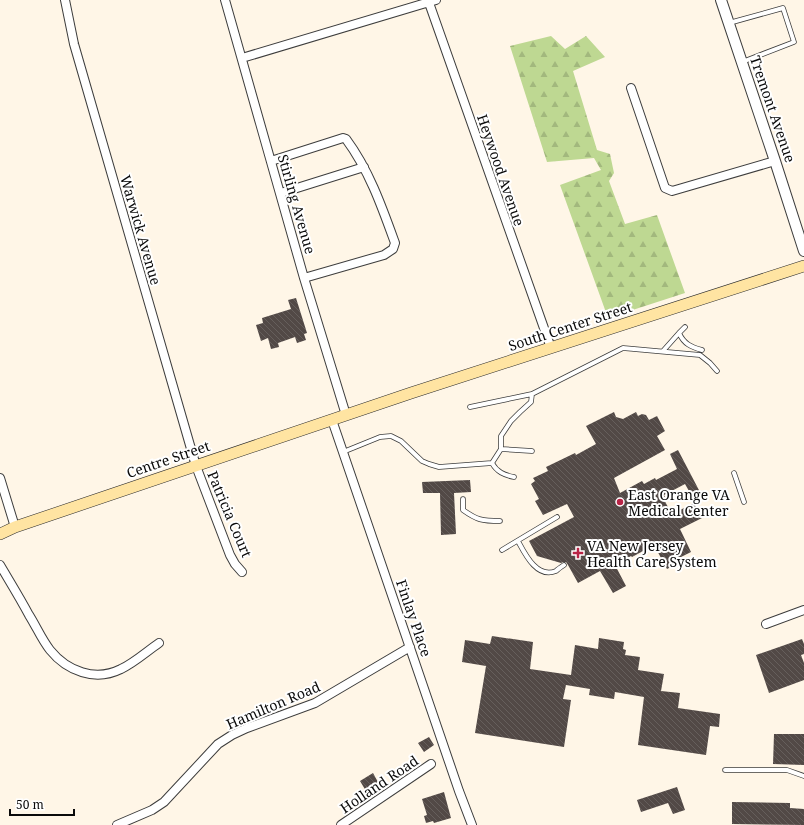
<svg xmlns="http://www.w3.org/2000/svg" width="804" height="825" font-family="'Noto Serif',serif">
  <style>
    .forest { fill: url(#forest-firs) }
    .building { fill: url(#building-back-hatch) }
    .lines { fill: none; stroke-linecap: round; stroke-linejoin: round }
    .service-casing { stroke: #3d3d3d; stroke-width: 5.5 }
    .minor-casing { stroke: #3d3d3d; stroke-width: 10 }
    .tertiary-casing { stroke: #3d3d3d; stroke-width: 12 }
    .secondary-casing { stroke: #2c2c2c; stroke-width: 12 }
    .service { stroke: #fff; stroke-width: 4 }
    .minor { stroke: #fff; stroke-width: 8 }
    .tertiary { stroke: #fff; stroke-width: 10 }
    .secondary { stroke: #ffe4a2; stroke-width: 11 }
    .poi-dot { fill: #b82446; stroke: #fff; stroke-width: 1.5 }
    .labels { text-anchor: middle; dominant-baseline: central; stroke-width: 4; stroke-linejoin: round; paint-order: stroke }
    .street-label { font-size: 14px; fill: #0a0a0a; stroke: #fff }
    .poi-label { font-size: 14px; fill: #0a0a0a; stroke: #fff; text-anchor: start }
  </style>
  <defs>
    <pattern id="forest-firs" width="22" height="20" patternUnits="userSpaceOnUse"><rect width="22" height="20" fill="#bed892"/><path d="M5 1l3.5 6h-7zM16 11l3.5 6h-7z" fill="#a2b87d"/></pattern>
    <pattern id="building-back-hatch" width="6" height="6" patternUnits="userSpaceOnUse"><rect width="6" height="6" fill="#524946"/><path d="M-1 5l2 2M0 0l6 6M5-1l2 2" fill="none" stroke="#665f5c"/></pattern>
  </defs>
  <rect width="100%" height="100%" fill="#fff6e7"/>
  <path class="forest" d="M 551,36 L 565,49 L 586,36 L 605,57 L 573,71 L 597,150 L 610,154 L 614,173 L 609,181 L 625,224 L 657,215 L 685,293 L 608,318 L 560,185 L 601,170 L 594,158 L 547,162 L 510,46 Z"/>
  <path class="building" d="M 296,298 L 307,333 L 304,334 L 306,340 L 297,343 L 295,337 L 278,343 L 279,347 L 271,349 L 268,338 L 261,341 L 256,325 L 263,323 L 262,318 L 291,309 L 288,300 Z
    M 614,412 L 616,417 L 623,419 L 636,412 L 638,416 L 642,414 L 646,415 L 649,420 L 657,416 L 665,431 L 657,436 L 665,450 L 614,478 L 620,493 L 642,481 L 644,484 L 655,478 L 656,480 L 677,469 L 670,454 L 678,450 L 701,494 L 693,498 L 685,484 L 664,495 L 665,497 L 663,498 L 672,514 L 694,503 L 702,518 L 680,529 L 691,552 L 675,560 L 677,564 L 667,569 L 654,545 L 632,557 L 631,556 L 615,565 L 626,586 L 613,593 L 600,571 L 578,583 L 568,565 L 566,562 L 563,562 L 561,563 L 537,556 L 529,541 L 574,517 L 567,504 L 543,515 L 535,501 L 539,499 L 531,484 L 535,481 L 533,478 L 548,471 L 546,467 L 575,453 L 576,455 L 596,444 L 586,426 Z
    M 470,480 L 471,492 L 454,493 L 456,534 L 441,535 L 440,493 L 423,493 L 422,482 Z
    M 492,636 L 533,642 L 530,669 L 571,675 L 575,645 L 598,649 L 599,638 L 624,642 L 623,649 L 626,650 L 625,655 L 640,657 L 638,670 L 664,674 L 661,691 L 680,693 L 678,708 L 720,714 L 719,727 L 710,726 L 706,755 L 638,745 L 644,697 L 615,692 L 614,699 L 589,695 L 590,689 L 566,685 L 563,699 L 571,700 L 564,747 L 475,733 L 486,666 L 462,662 L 465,640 L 490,644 Z
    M 802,639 L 804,644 L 804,654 L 801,655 L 804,663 L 804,680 L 769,693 L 756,655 Z
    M 774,734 L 804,734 L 804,765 L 773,764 Z
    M 429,737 L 434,745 L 424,752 L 418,743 Z
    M 373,773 L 379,784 L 366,791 L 360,781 Z
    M 677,787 L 685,810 L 673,814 L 668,803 L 641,812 L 637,800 Z
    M 444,792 L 451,818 L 434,823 L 433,821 L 426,823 L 424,816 L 427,815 L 422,799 Z
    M 732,802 L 790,803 L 790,808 L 804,809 L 804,825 L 732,824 Z"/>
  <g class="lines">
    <defs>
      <path id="service" d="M 729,23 L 783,8 L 794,42 L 742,62
        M 685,327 L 679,333 C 684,344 691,347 702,350
        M 663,351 L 679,333
        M 532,394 L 623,348 L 700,355 L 710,363 L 717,371
        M 470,407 L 532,394 L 531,402 L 520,412 L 511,421 L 501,436 L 501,449 L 492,463
        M 501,449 L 532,451
        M 343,452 L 380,437 L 391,436 L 401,441 L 422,461 L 429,464 L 439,467 L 492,463 C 497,472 504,475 514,477
        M 734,473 L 744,502
        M 463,499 L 463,510 C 477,520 482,521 500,521
        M 518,541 C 525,554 537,579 556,571 C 558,569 561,567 564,565
        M 502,550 L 557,517
        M 725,770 L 787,770 L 804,776"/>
      <path id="minor" d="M 65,0 L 74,44 L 196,466 L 230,555 L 235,564 L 242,572
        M 225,0 L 304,278 L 346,415
        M 428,0 L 551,348
        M 242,58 L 436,0
        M 631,88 L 665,188 L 672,191 L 775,161
        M 271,161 L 343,138 L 346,139 C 369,170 382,207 395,243 L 393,249 L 384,255 L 304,278
        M 281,193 L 364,167
        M 332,420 L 459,791 L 472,825
        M 0,478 L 15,527
        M 0,565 C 10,582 20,598 29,615 C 36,626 42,640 50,650 C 67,671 95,682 121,669 C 134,663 146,652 159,643
        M 766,624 L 804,610
        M 117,825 L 152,810 L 164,802 L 218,744 L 232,735 L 247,728 L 315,703 L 410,647
        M 341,825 L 431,764"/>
      <path id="tertiary" d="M 721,0 L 775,161 L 804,251"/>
      <path id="secondary" d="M 0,534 L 15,527 L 411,393 L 804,266"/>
    </defs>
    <use href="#service" class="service-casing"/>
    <use href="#minor" class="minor-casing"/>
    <use href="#tertiary" class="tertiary-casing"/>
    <use href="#secondary" class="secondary-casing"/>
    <use href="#service" class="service"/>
    <use href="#minor" class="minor"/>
    <use href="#tertiary" class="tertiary"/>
    <use href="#secondary" class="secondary"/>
  </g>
  <g class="poi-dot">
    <circle cx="620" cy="502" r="4"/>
    <path d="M576 547h4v4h4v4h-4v4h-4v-4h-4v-4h4z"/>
  </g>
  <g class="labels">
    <g class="street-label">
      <text transform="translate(773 109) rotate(71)">Tremont Avenue</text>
      <text transform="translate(501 170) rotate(71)">Heywood Avenue</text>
      <text transform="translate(297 204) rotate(74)">Stirling Avenue</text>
      <text transform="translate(141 230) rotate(74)">Warwick Avenue</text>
      <text transform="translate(570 326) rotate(-18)">South Center Street</text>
      <text transform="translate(168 459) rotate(-19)">Centre Street</text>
      <text transform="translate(230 514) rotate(67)">Patricia Court</text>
      <text transform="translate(414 618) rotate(71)">Finlay Place</text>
      <text transform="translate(273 705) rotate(-23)">Hamilton Road</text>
      <text transform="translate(379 784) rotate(-34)">Holland Road</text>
    </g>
    <g class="poi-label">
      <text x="628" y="494">East Orange VA<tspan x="628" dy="16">Medical Center</tspan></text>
      <text x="587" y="545">VA New Jersey<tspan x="587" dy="16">Health Care System</tspan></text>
    </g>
  </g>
  <path d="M10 809v6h64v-6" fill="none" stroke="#0a0a0a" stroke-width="2"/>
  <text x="16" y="809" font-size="12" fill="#0a0a0a" stroke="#ffffff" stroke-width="3" paint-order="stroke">50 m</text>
</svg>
